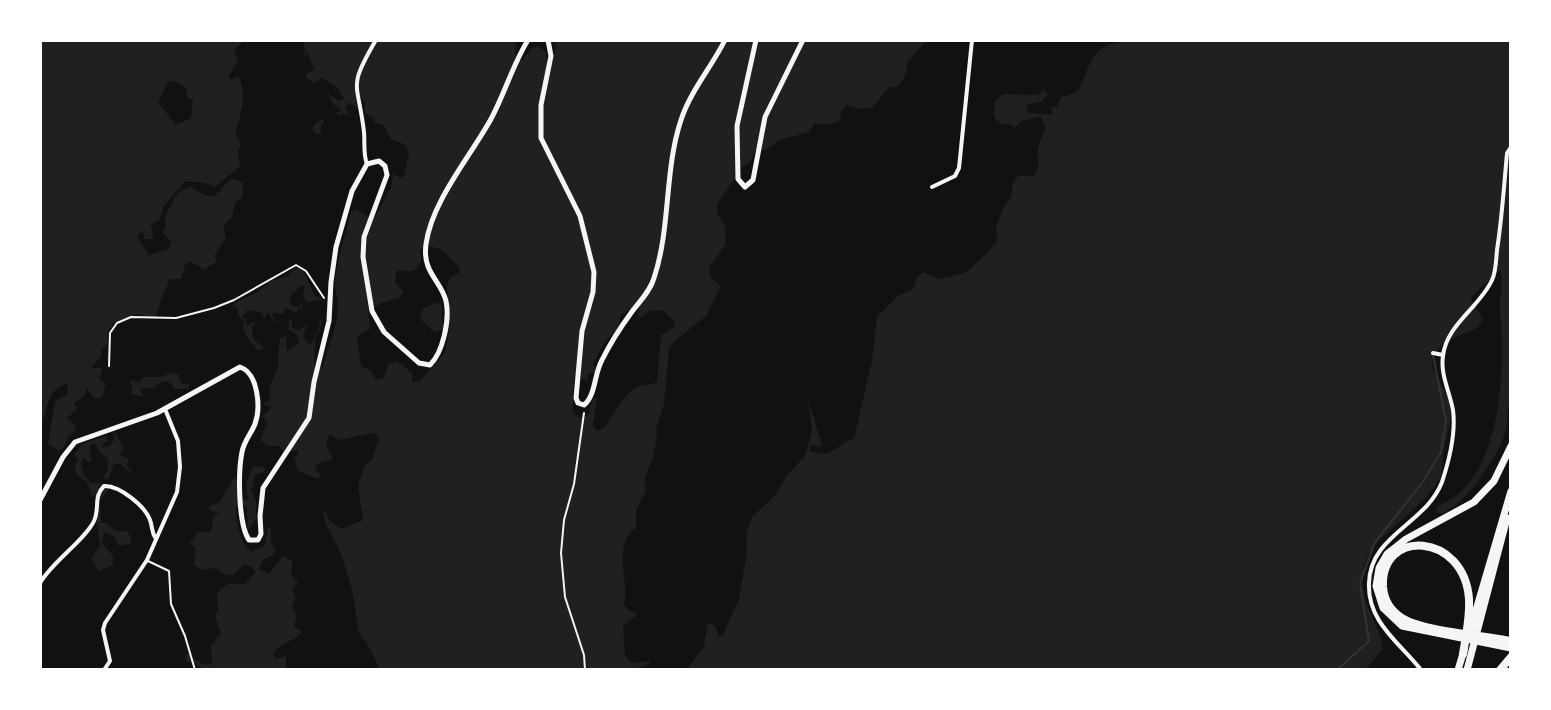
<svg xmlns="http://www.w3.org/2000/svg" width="1551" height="710" font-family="'Libre Baskerville',serif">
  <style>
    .green { fill: #202020; fill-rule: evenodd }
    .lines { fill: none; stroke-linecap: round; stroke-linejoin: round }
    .stream { stroke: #333; stroke-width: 2 }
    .path { stroke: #f5f5f5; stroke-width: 2 }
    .service { stroke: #f5f5f5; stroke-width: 2 }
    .minor { stroke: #f5f5f5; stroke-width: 4 }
    .tertiary { stroke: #f5f5f5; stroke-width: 5 }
    .trunk { stroke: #f5f5f5; stroke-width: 7 }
    .motorway { stroke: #f5f5f5; stroke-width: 8 }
  </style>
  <rect width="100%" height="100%" fill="#111"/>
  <path class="green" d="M 40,40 L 226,40 L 233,43 L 244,40 L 234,51 L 238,61 L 228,77 L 231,80 L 238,76 C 247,90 242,116 235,131 L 241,144 L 238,151 L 240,166 L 215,187 L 204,183 L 185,181 L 163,207 L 160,219 L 151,225 L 153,239 L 144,239 L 143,230 L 137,237 L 149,255 L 169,249 L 171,242 L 163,233 L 166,226 L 165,217 L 174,199 L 179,192 L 191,187 L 204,195 L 214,197 L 230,179 L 243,182 L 242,198 L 235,202 L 232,217 L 223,226 L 226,238 L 215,255 L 216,262 L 204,270 L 190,261 L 185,265 L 181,279 L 170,279 C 166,290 155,310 157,319 L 138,314 L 114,323 L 108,331 L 107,344 L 101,350 L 101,357 L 92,366 L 94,369 L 102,367 L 100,380 L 106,383 L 102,397 L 95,399 L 87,388 L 84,396 L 74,403 L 77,409 L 67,418 L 75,425 L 76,431 L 68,437 L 64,447 L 59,451 L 48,444 L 55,402 L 68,393 L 67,383 C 44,392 50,408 40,426 ZM 175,81 L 186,88 L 187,98 L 193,100 L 191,118 L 176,125 L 158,102 L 168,82 Z
    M 304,40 L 516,40 L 515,56 L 518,60 L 522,60 L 532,48 L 538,46 L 546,52 L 548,62 L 553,62 L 556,46 L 554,40 L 927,40 L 908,61 L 905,76 L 898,86 L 888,88 L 873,107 L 859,109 L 847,105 L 841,112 L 840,121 C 831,125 824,125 815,123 L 809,132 L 780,140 L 765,150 L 756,149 L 750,162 L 739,169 L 736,177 L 717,204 L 717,213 L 725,226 L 725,245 L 709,268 L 711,278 L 721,286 L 706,316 L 676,340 L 669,349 L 664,404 L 656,428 L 657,436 L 653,457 L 644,480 L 646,491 L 636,510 L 636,528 C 611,547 630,579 624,604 L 628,610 L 636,614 L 636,616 L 623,626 L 625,655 L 631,663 L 650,661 L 649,664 L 633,670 L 380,670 L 368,645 L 358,632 C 356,605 350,578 340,552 C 335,538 324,526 323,511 L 324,510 L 329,520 L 341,529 L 363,520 L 358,485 L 365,465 L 372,460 L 379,437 L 372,433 L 340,440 L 330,434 C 324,440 327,450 332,456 L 331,460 L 317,464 L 315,467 L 321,476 L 317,479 L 298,471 L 294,458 L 298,455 L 298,450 L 284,453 L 279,446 L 268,446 L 260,440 L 267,423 L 263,416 L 271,408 L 270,405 L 262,405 L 270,400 L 269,388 L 278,368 C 278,364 279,341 280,338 L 286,336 L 287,352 L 299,343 L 296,334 L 288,329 L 290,325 L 287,321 L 292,320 L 292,328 L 299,330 L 307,324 L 303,337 L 310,345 L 317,334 L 321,319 L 323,320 L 315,341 L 314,365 L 322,368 L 323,366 C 329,345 338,326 338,304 C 338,296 334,288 335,279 C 338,256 346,234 351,212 L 357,209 L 371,219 L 375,217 L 391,188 L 393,173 L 400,178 L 404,176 L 409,153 L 405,145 L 391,139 L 383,125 L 375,123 L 373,118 L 365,113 L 365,103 L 359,95 L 355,97 L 358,108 L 349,103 L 345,109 L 351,116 C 337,112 319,116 321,132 L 317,134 L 313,131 L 313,126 L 317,122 L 342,111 L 335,106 L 327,93 L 339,101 L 344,99 L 338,88 L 322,78 L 314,83 L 307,78 L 306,74 L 314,70 L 308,53 L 305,57 ZM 429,246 L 442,250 L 460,268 L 459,274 L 450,277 L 447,286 L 450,321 L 442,324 L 442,306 L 438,302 L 424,308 L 420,313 L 422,321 L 435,332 L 450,327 L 445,353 L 419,382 L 412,382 L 412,373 L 397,361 L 388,364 L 384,378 L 376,380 L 371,371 L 361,366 L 357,336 L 370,329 L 368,311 L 383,302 L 399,298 L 403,292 L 395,282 L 396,273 L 398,270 C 409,271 416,274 421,261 L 420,249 ZM 635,306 L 640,311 L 638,315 L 642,317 L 649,311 L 662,310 L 673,320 L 675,326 L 661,335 L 657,382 C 650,386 645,384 638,387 C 621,396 615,413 605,427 L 597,431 L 593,426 L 597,397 L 592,401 L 588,416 L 579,418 L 573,412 L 573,388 L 575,379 L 582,377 L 587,383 L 588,374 L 597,371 L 593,364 C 600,354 602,338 617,333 L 621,315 Z
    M 1125,40 L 1511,40 L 1511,144 L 1503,154 L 1505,159 L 1511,157 C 1511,178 1507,209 1511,227 L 1510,391 L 1506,429 L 1500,447 L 1476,485 L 1456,505 L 1443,513 L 1436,513 L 1437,507 C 1445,502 1456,497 1463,490 C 1502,450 1505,364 1500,312 C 1499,299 1504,281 1500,270 L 1471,297 L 1472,302 L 1483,319 C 1474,340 1446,328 1431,361 C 1434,377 1447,389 1450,406 C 1452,421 1447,434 1444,449 C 1442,459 1444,469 1439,479 C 1425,509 1369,537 1364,567 C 1357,604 1380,621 1383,649 L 1365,670 L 686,670 L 704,647 L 708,622 L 715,626 L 719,637 L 724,633 L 739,599 L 747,551 L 747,531 L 752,517 L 775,495 L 788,474 L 805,456 L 812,431 L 808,398 L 822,445 L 818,447 L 811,445 L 810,451 C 814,451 818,454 823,454 C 834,454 843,440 854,439 L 872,360 L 877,317 L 899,295 L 911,290 L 916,284 L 916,278 L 923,272 L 939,279 C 948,276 956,276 964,273 C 969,272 993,247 997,241 L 996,228 L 1002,210 L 1011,197 L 1013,183 L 1019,175 L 1033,177 C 1042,166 1036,161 1038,149 C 1039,142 1044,134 1045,127 L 1041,116 L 1021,121 L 1015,128 L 1009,124 L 1001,124 L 994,117 L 995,101 L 1003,94 L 1037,95 L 1044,90 L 1048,94 L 1042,101 L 1029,104 L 1026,109 L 1029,113 L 1050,115 L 1053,111 L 1050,107 L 1058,107 L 1060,98 L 1078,91 C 1087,75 1089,54 1106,46 C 1113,43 1118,44 1125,40 Z
    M 295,267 L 303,270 L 315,296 L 323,299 L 307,302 L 303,295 L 305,287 L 301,285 L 289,298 L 292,306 L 299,307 L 301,302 L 303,306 L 295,313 L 286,307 L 283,314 L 272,313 L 275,324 L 268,312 L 264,319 L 261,312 L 247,310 L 242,317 L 246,319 L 247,326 L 257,320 L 252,328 L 253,339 L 264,348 L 258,350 C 252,342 240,334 244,321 L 238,316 L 238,309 L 233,304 L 258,292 L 271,281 L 288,276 Z
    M 172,373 L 178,374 L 181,383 L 190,384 L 188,389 L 175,389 L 168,381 L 161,382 L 154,388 L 140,389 L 144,397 L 131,394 L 133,389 L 130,382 L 132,380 L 139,383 L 144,377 L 160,377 Z
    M 114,431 L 124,448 L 120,455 L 129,459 L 126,466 L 132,471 L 131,474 L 121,464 L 114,464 L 108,479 L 103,478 L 108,470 L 108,459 L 99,451 L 95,443 L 89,445 L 92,460 L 89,462 L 84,458 L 81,461 L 83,474 L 91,483 L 101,483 L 98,489 L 101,492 L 106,488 L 109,489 L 100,500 L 101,523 L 107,523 C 112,530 118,532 127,531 L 132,539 L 129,544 L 119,546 L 114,536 L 104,533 L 102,543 L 113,556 L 113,565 L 99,571 L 91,559 L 100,545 L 97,524 L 98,495 L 92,496 L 87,482 L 76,474 L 75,466 L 78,460 L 74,455 L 82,444 L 106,436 L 108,439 L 100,448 L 110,446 L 115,437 L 112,433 Z
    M 253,466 L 265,468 L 264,472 L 255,475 L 251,491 L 256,501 L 256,519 L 248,530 L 247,507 L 242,505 L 236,507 C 236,524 239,540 251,552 L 265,545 L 268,528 L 271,526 L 271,543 L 276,550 L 273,555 L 262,560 L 259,569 L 269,574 L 283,556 L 293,561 L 291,575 L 298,582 L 292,590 L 296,597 L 292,606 L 297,615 L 294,626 L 302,632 C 295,642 281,641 273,654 L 276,659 L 286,656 L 286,670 L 205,670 L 192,662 L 187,662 L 185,656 L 191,652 L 194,659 L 205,665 L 212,663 L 211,646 L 221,633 L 215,615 L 218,611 L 217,593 L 228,584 L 244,584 L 255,573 L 252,567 L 245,564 C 231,574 233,582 216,568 L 201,570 L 194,565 L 196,548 L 189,542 L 194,539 L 197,532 L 211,531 L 214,516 L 219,512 L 209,510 L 209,506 L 220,502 L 234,477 L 237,480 L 238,499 L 248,500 L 246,483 Z"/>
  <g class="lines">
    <path class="stream" d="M 1337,670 L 1369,641 L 1360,583 L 1375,542 L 1422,483 L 1441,452 L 1446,421 L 1433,355"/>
    <path class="path" d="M 109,366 L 110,333 L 117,323 L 131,317 L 176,318 L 214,308 L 234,300 L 296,265 L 306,271 L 324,298
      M 584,413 L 574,484 L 564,520 L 561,553 L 565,597 L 584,655 L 585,670"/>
    <path class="service" d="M 148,561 L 169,571 L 171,604 L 185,636 L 195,670"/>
    <path class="minor" d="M 367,164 C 363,154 365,143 364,132 C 358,81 347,89 376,40
      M 932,187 L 955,176 L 959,168 L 972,40
      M 1433,353 L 1443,355
      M 40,583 C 53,561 85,540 94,521 C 100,508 93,497 104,486 C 119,485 145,506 150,520 C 153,528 151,532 156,539
      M 104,670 L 110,661 L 103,630 L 105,623 L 147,560 L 177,492 L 180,467 L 178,441 L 165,409
      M 1421,670 C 1400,643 1367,622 1369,583 C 1370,535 1426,524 1442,482 C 1449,461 1456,433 1453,410 C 1450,393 1440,374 1443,356 C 1446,325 1480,307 1492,280 C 1496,272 1496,260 1497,250 C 1502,218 1504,186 1507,153 L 1511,147"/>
    <path class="tertiary" d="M 548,40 L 551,56 L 541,105 L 541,138 L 580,216 L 594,272 L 593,292 L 582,331 L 576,398 L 578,403 L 584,405 C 596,395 594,374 602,360 C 610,344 620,328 631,313 C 639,302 650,292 654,278 C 671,227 664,171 681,120 C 691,90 711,68 725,40
      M 756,40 L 737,126 L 738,179 L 745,187 L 753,180 L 765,117 L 803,40
      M 40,500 L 63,457 L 75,442 L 157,413 L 240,367 C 258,373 261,407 255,424 C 251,434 244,441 242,452 C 238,472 238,524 249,540 L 258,540 L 261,534 L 260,516 L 263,488 L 309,418 L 314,382 L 329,321 L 331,282 L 336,247 L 352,191 L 367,164 L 379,161 L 385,166 L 387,175 L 364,237 L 363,257 L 372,311 L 384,332 L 419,363 L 430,365 C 443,352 450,320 446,301 C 441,280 422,273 426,244 C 432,201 470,157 491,119 C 505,93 513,64 528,40"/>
    <path class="trunk" d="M 1511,446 L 1494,481 L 1474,502 L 1406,539 L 1387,554 L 1379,568 L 1376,586 L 1383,608 L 1402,626 L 1511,648
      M 1469,634 L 1511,491
      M 1458,670 L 1464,650
      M 1467,670 L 1507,518"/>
    <path class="motorway" d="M 1463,654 C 1466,636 1470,617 1469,599 C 1464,532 1380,528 1383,587 C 1384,600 1391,611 1402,618 C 1425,632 1483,635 1511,641
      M 1500,670 L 1511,657"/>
  </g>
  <rect width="1551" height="710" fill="none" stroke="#ffffff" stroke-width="84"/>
</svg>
